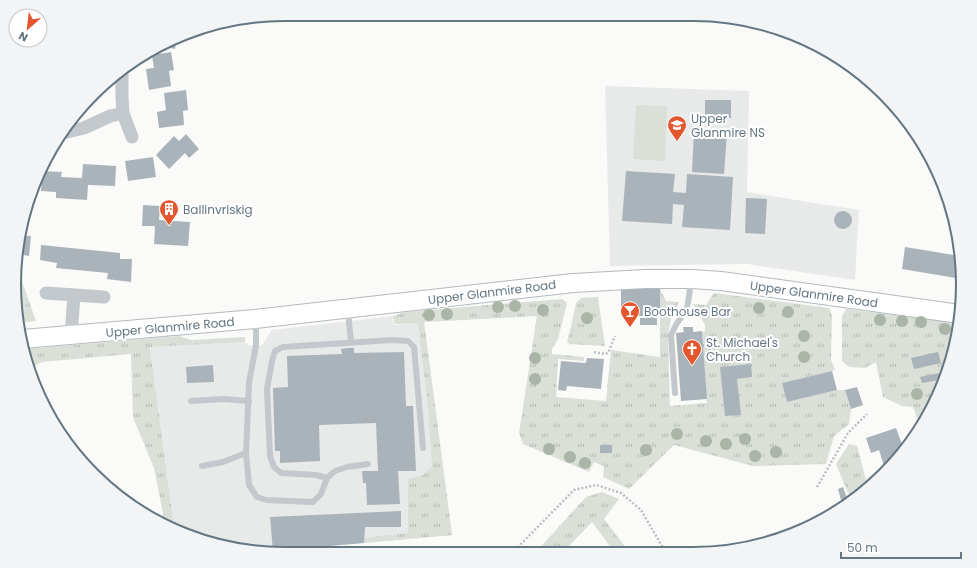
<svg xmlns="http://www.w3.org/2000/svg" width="977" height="568" font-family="Poppins,sans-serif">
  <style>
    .built { fill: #e8e9e9 }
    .grass { fill: url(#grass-tufts) }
    .park { fill: #dadfd7 }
    .building { fill: #aab3b9 }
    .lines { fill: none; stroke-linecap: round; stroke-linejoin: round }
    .secondary-casing { stroke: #b3babf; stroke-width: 20 }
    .path { stroke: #bbbfc2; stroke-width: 2.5; stroke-dasharray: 2 2; stroke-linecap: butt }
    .service { stroke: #c3c8cc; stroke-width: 6 }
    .minor { stroke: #c3c8cc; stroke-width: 13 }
    .secondary { stroke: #fff; stroke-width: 18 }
    .tree { fill: #aab4a7 }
    .labels { text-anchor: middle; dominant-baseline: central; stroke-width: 4; stroke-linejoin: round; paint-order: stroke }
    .poi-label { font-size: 12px; fill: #657683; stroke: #fff; text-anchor: start }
    .street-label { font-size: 12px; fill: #657683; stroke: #fff }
    .rim { fill: none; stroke: #657683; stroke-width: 2 }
  </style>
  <defs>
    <pattern id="grass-tufts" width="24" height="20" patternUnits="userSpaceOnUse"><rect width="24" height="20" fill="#dadfd7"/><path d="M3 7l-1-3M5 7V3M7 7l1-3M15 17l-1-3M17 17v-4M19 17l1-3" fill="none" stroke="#b4b9b4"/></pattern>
  </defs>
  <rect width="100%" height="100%" fill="#fafaf8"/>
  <path class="built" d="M 605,86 L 749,91 L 747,192 L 859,210 L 855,280 L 747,264 L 610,266 Z
    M 393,316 L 394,325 L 424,322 L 452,535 L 261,552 L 197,540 L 174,528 L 150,347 L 245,342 L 249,345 L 262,345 L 272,330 Z"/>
  <path class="grass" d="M 18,270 L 36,321 L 19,323 L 15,301 Z
    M 660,289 L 666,301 L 679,302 L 671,319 L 668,335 L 670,406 L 707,403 L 702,332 L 705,331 L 705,325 L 693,304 L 706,305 L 714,293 L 829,308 L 832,315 L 831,360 L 835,369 L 832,371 L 782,383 L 787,402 L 837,390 L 845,390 L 851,409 L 849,424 L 834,436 L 826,464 L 753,466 L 674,445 L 629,489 L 603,477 L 604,466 L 594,462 L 589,472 L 523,444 L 519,433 L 537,316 L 424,322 L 452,535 L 364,543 L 364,538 L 408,533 L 408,479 L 423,475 L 432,466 L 428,406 L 418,323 L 395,324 L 393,316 L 405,312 L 562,299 L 567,303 L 558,339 L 552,349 L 552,354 L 584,357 L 584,361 L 558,359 L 556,397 L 606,401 L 611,350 L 660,357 Z
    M 598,297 L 605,346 L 569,344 L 567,342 L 571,327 L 576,303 L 581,298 Z
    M 846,309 L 959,323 L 958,336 L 943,387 L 921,428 L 913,407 L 902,406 L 883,397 L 876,362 L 865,368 L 850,367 L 842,361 L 842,316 Z
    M 179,336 L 191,340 L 245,337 L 245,342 L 150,347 L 174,528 L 165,524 L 154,468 L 133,417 L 131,354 L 42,362 L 30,368 L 26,349 Z
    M 849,444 L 857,446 L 866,480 L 879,479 L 851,500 L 836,464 Z
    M 602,492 L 619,499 L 604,519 L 630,553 L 615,553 L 592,522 L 562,553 L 535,553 L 586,497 Z"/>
  <path class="park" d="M 636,105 L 667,106 L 665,161 L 633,159 Z"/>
  <path class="building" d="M 177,39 L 175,49 L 164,46 L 175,40 Z
    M 171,52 L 174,70 L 169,71 L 171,86 L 149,90 L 146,69 L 154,68 L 152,55 Z
    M 186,90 L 188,110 L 183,111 L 184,125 L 159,128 L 157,112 L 166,110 L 164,93 Z
    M 705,100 L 731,100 L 731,118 L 705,118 Z
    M 694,131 L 727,133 L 724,174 L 692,172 Z
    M 186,134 L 199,149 L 189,158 L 185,153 L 169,169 L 156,155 L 174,136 L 179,141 Z
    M 153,157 L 156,177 L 128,181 L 125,161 Z
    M 83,164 L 116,166 L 115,186 L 88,185 L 87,200 L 56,198 L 56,192 L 41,191 L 42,173 L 43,171 L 62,172 L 61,177 L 82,178 Z
    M 626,171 L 675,174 L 673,192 L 686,193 L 687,174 L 733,177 L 730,230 L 682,227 L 684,205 L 673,204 L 672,224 L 622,221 Z
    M 746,198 L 767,199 L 765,234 L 745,233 Z
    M 143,205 L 160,206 L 159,220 L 190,222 L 188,246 L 154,244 L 155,226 L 142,226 Z
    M834 220a9 9 0 1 1 18 0a9 9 0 1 1-18 0Z
    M 21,235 L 31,236 L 29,256 L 19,254 Z
    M 41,245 L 120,253 L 120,259 L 132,259 L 131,282 L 107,279 L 108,273 L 56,268 L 57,263 L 40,260 Z
    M 905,247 L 960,256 L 962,279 L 902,269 Z
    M 621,289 L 660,289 L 660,316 L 657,316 L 657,325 L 640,325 L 640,318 L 646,318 L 646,316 L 621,316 Z
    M 683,327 L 693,327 L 693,332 L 702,331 L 707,399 L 681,401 L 676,333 L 684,332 Z
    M 348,348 L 354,348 L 354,353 L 404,352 L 406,406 L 413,406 L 416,471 L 398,471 L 400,504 L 367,505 L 366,483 L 363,483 L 362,471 L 378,471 L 376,423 L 319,425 L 320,461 L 280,463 L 280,451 L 275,451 L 273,388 L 288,387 L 287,356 L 342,354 L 341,349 Z
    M 938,352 L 941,363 L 914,369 L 911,358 Z
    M 587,358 L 604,359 L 601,389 L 567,386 L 566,391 L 558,390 L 561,361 L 586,363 Z
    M 751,364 L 752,377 L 737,379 L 741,415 L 725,416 L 720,367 Z
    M 213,365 L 214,382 L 187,383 L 186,367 Z
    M 832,371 L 837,390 L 787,402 L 782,383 Z
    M 945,372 L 946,377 L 945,379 L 922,383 L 920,377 Z
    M 857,387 L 863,405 L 851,409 L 845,390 Z
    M 896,428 L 904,450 L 891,467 L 885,469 L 879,450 L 871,453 L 866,438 Z
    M 600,445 L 612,445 L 612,453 L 600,453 Z
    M 843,487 L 847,498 L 841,500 L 838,489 Z
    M 401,511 L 401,527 L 365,527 L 364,543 L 273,551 L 270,517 Z"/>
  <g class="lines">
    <defs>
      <path id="secondary" d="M 23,339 L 255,319 L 573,283 L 645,279 L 692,279 L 721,281 L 960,314"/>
    </defs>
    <use href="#secondary" class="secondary-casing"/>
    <path class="path" d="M 594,352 L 605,354 L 608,353 L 615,336
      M 817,487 L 848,433 L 867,414
      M 512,553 L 574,490 L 596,485 L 621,493 L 641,510 L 666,553"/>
    <path class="service" d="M 348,310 L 351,343
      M 255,320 L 256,331 L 256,345 L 249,383 L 246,453 L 249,485 L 257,497 L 266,500 L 313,502 L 321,494 L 327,478 L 335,471 L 347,467 L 368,464
      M 675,393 L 671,335 L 677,323 L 686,311 L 688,303 L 691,282
      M 191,401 L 223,399 L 249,401
      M 202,466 L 223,462 L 246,453
      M 327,478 L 316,475 L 281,473 L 274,467 L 270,456 L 267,389 L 272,361 L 275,351 L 283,347 L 392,340 L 408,341 L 414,347 L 423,448"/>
    <path class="minor" d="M 122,68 L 122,98 L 123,113 L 132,137
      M 63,133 L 84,128 L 110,116 L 123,113
      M 46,293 L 104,297
      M 71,335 L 74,295"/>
    <use href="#secondary" class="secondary"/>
  </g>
  <g class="tree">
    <circle cx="515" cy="306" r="6"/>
    <circle cx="498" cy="307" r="6"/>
    <circle cx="759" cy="308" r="6"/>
    <circle cx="543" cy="310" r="6"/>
    <circle cx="788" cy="312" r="6"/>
    <circle cx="447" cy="314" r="6"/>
    <circle cx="429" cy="315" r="6"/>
    <circle cx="587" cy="318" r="6"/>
    <circle cx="880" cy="320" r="6"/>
    <circle cx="902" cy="321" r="6"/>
    <circle cx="921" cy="322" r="6"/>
    <circle cx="945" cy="329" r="6"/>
    <circle cx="804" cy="336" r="6"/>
    <circle cx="804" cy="357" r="6"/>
    <circle cx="535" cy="358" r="6"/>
    <circle cx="535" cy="379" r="6"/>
    <circle cx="917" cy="394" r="6"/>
    <circle cx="677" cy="434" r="6"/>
    <circle cx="745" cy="439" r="6"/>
    <circle cx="706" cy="441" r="6"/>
    <circle cx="726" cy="444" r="6"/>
    <circle cx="549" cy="449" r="6"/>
    <circle cx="646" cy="450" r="6"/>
    <circle cx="776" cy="452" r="6"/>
    <circle cx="755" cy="456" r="6"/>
    <circle cx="570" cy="457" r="6"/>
    <circle cx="585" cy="463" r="6"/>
  </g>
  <defs>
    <symbol id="school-pin" viewBox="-11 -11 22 30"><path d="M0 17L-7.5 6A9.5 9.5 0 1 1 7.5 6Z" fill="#e4572e" stroke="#fff"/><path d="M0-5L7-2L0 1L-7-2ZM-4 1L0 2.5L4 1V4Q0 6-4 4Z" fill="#fff"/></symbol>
    <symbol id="building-pin" viewBox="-11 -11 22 30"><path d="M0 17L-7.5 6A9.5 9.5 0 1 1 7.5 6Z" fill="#e4572e" stroke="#fff"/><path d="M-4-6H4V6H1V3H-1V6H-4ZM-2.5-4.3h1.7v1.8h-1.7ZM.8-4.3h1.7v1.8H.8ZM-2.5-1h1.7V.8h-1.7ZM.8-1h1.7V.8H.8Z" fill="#fff"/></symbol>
    <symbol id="bar-pin" viewBox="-11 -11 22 30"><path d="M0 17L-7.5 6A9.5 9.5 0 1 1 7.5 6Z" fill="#e4572e" stroke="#fff"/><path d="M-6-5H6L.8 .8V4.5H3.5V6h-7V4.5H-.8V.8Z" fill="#fff"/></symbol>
    <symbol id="church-pin" viewBox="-11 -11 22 30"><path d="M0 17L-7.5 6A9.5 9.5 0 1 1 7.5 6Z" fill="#e4572e" stroke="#fff"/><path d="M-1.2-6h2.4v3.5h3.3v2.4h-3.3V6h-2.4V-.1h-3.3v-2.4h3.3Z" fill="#fff"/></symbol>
  </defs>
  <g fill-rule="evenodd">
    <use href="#school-pin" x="666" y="114" width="22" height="30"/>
    <use href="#building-pin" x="158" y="198" width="22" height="30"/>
    <use href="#bar-pin" x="619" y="300" width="22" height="30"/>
    <use href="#church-pin" x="681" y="338" width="22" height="30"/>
  </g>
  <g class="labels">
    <g class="poi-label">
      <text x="691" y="118">Upper<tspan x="691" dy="14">Glanmire NS</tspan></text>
      <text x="183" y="209">Ballinvriskig</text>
      <text x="644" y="311">Boothouse Bar</text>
      <text x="706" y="342">St. Michael's<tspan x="706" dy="14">Church</tspan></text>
    </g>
    <g class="street-label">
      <text transform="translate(492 292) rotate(-7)">Upper Glanmire Road</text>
      <text transform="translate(814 294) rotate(8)">Upper Glanmire Road</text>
      <text transform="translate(170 327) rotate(-5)">Upper Glanmire Road</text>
    </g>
  </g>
  <path d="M0 0H977V568H0ZM284 21H693A263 263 0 0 1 956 284V284A263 263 0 0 1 693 547H284A263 263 0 0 1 21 284V284A263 263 0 0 1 284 21Z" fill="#f3f4f5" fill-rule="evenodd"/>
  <path class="rim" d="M284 21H693A263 263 0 0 1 956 284V284A263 263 0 0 1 693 547H284A263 263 0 0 1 21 284V284A263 263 0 0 1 284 21Z"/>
  <g transform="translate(28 28) rotate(208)"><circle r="19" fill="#ffffff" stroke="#c1c8cd"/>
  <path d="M0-3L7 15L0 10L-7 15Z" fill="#e4572e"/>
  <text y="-6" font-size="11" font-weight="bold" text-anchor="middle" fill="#657683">N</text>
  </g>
  <path d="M841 552v6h120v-6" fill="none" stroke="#657683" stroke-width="2"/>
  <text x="847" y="552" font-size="12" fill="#657683" stroke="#ffffff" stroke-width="3" paint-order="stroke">50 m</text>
</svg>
